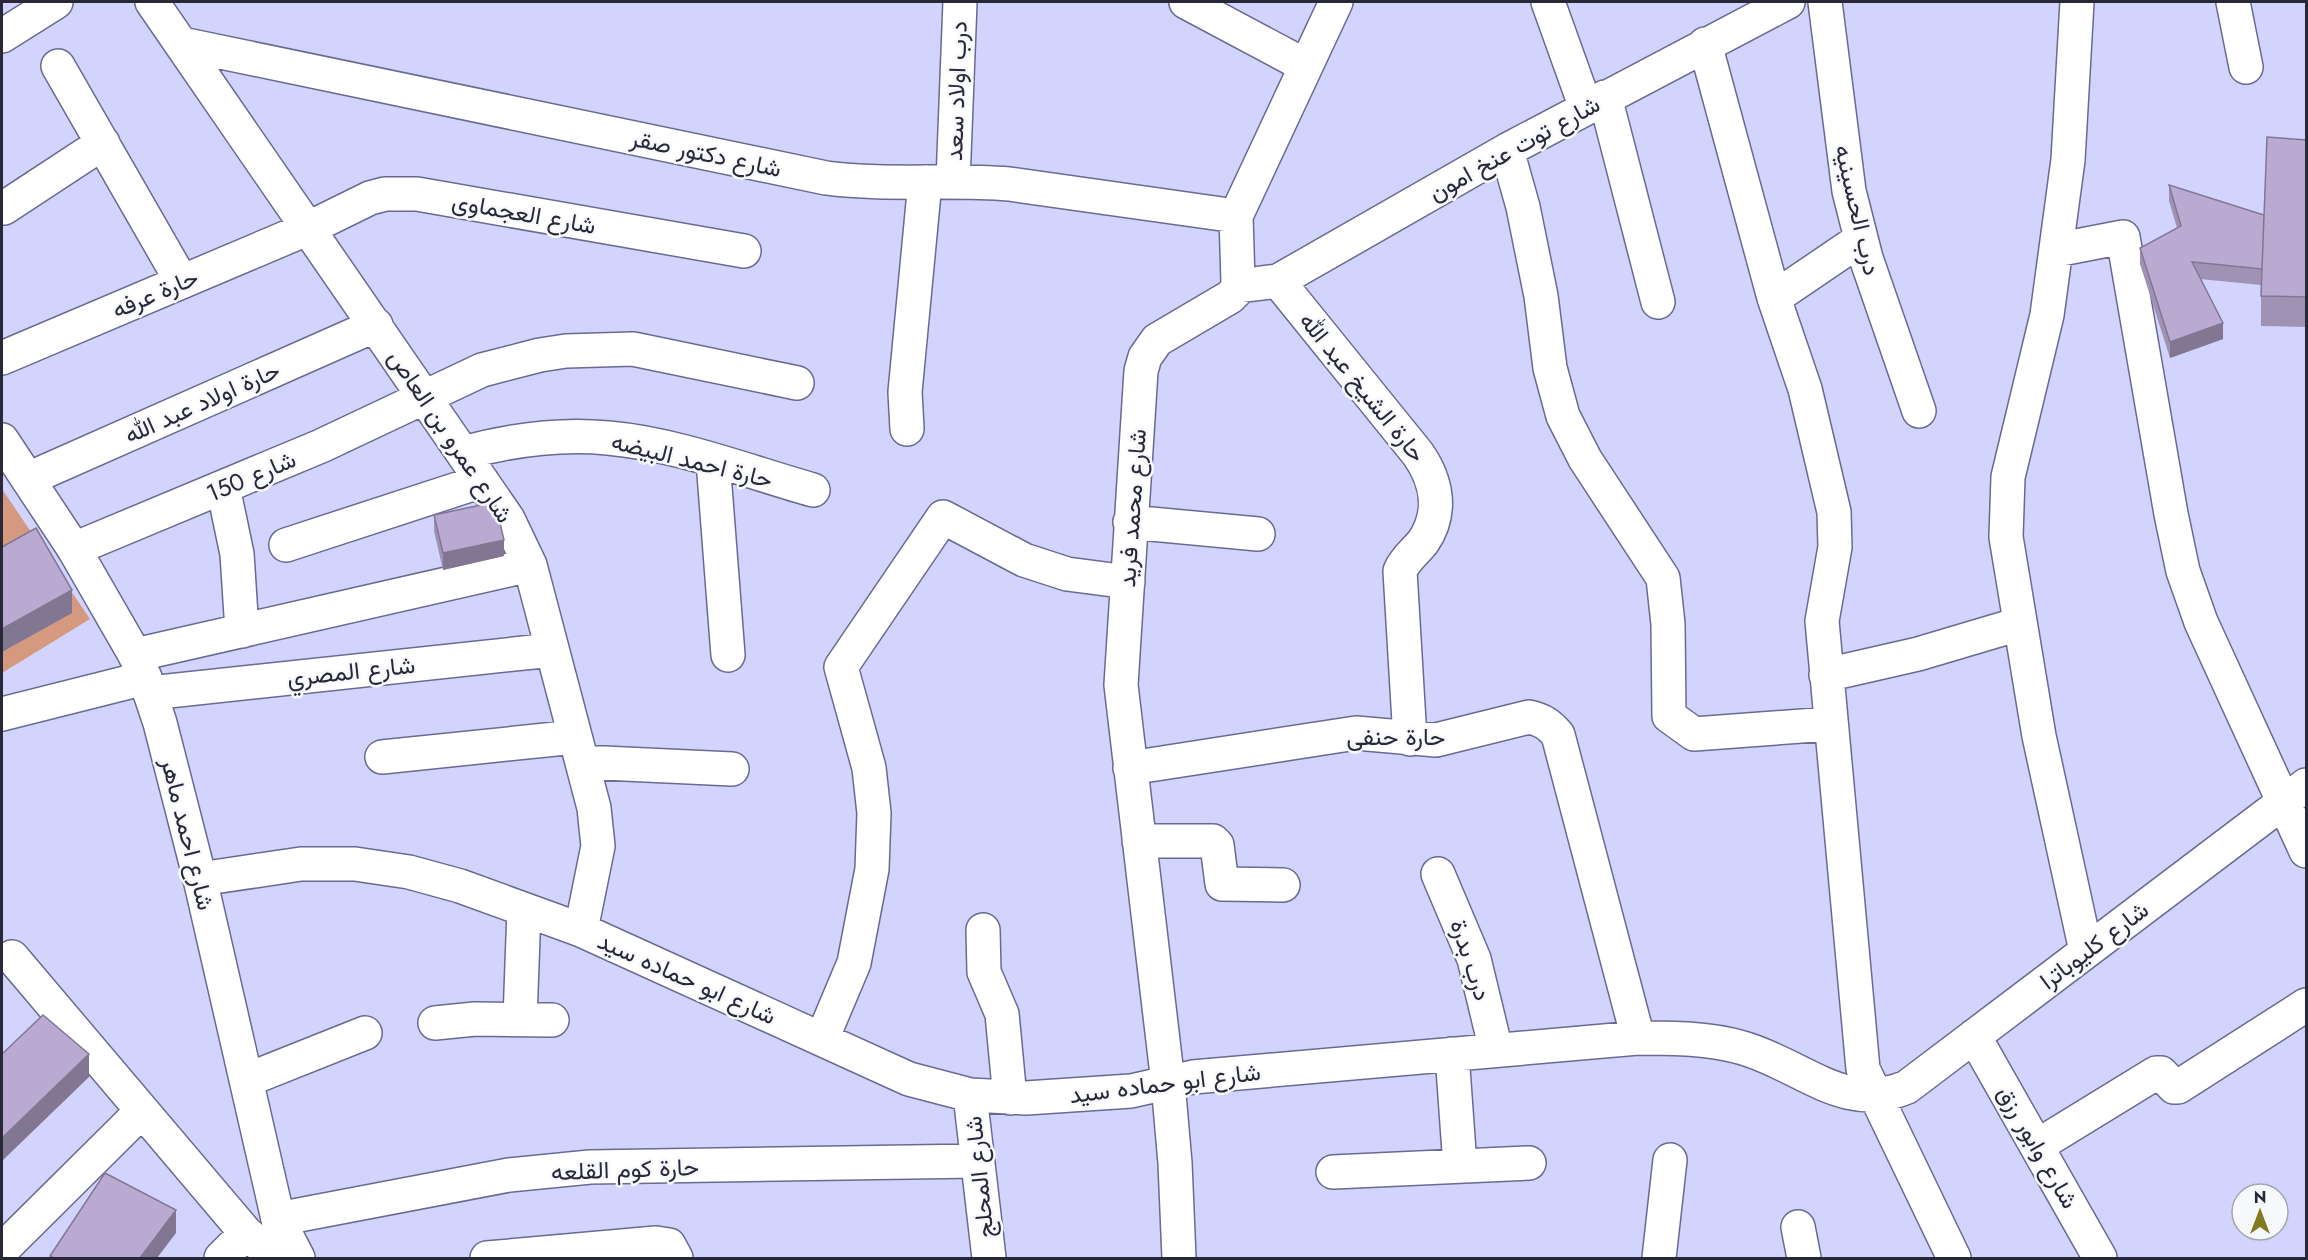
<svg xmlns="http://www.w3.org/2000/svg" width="2308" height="1260" font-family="Jost,Vazirmatn,sans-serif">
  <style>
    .green { fill: #d59980 }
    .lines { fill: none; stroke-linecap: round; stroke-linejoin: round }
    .minor-casing { stroke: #6a6a90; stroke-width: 36 }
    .secondary-casing { stroke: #6a6a90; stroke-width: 36 }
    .minor { stroke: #fff; stroke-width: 33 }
    .secondary { stroke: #fff; stroke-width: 33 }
    .wall { fill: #a092b5 }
    .shaded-wall { fill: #827793 }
    .building { fill: #baaad2; stroke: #827793; stroke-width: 1.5 }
    .labels { text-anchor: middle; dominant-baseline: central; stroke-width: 5; stroke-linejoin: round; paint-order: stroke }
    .street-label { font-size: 24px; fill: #282838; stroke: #f8f9fd }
  </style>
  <rect width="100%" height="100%" fill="#d2d4fe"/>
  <path class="green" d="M 2,489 L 90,619 L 2,673 Z"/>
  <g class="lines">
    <defs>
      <path id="minor" d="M 152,2 L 508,519 L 530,565 L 594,808 L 598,846 L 581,930
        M 1186,2 L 1306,66
        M 1548,2 L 1586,108
        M 1825,2 L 1849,191 L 1866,258 L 1919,411
        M 2077,2 L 2068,160 L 2047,315 L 2008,477 L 2006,537 L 2039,736 L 2086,951
        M 2233,2 L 2246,67
        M 2,36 L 56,2
        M 182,44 L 826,178 C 887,186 948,179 1009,184 L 1236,216
        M 1705,44 L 1774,298 L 1805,389 L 1834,512 L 1835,547 L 1822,621 L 1863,1069 L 1954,1258
        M 58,66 L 182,282
        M 1605,97 L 1658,302
        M 1507,150 L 1523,207 L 1541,296 L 1550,368 L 1563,416 L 1585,459 L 1663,578 L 1668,624 L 1669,716 L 1694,734 L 1829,724
        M 953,181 L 960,2
        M 4,208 L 103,143
        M 2056,250 L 2123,237 L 2171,514 L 2183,571 L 2201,622 L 2306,851
        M 1278,281 L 1418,454 C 1437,481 1443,513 1423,542 C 1415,552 1405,559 1400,571 L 1410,739
        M 1238,286 L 1278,281 L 1507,150 L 1788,2
        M 1774,298 L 1861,239
        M 2,358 L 309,228 L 370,198 L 385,194 L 417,194 L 744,251
        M 907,429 L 905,392 L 925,182
        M 463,453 C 511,440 558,433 608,438 C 677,444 746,471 813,490
        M 713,461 L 728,655
        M 28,479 L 376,325
        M 223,487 L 237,554 L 242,631
        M 1130,522 L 1258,534
        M 286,545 L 482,481
        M 74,549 L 321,446 L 482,370 L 540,355 L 566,351 L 633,349 L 797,383
        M 135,655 L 530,565
        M 1826,675 L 1918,654 L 2019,624
        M 150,693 L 552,650
        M 2,714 L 145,678
        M 382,757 L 575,737
        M 582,762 L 732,769
        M 1130,768 L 1356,733 L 1436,740 L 1529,717 C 1542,720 1549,724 1558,735 L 1638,1038
        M 1139,841 L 1213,841 L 1217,845 L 1222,884 L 1283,885
        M 1438,874 L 1474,959 L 1496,1050
        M 200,879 L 301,864 L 355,864 L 409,872 L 460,886 L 581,930 L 909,1079 L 970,1095 L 1026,1098 L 1131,1091 L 1193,1077 L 1638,1038 C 1673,1038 1709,1038 1743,1048 C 1802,1065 1845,1114 1907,1087 L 2306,785
        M 983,930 L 984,972 L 1002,1014 L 1010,1098
        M 12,957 L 246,1233 L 276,1258
        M 520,1019 L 524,910
        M 435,1023 L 475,1019 L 552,1020
        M 1974,1036 L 2100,1258
        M 822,1039 L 854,963 L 872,869 L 874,813 L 869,768 L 841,667 L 943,517 L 1024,560 L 1067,574 L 1128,582
        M 1452,1054 L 1460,1166
        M 247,1080 L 365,1033
        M 970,1095 L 989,1258
        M 2037,1146 L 2156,1073 L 2161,1073 L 2174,1087 L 2178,1087 L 2306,1005
        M 1333,1172 L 1529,1163
        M 278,1219 L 509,1175 L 590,1167 L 976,1161
        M 1798,1227 L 1804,1258
        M 2,1250 L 142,1111
        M 221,1258 L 246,1233
        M 487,1258 L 656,1243 L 669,1245 L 676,1258
        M 1179,1258 L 1175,1163 L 1168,1083 L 1121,685 L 1141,371 L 1145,357 L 1157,340 L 1230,297 L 1236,291 L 1238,282 L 1236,216 L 1336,2
        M 1659,1258 L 1670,1160"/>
      <path id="secondary" d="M 2,440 L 74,549 L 135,655 L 145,678 L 160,723 L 200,879 L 278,1219 L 298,1258"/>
    </defs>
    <use href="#minor" class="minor-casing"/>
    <use href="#secondary" class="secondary-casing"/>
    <use href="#minor" class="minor"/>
    <use href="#secondary" class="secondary"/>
  </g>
  <path class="wall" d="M 2307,140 L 2307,327 L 2261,326 L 2261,285 L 2200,279 L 2223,339 L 2170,358 L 2140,264 L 2140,248 L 2177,228 L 2169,201 L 2169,185 L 2264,215 Z
    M 434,515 L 504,556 L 443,570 L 434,531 Z"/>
  <path class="shaded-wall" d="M 2223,323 L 2223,339 L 2170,358 L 2170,342 Z
    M 504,540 L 504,556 L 443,570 L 443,553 Z
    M 72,590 L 72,613 L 2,652 L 2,629 Z
    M 89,1054 L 89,1077 L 2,1161 L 2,1138 Z
    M 176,1210 L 176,1233 L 157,1258 L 140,1258 Z"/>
  <path class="building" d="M 2267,137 L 2307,140 L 2307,297 L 2261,296 Z
    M 2169,185 L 2264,215 L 2262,269 L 2192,262 L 2223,323 L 2170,342 L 2140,248 L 2181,226 Z
    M 495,502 L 504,540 L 443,553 L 434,515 Z
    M 36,528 L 72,590 L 2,629 L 2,547 Z
    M 43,1015 L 89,1054 L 2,1138 L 2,1054 Z
    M 105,1173 L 176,1210 L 140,1258 L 54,1258 L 50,1256 Z"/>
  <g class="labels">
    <g class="street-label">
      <text transform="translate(956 91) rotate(-88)">درب اولاد سعد</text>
      <text transform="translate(1514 148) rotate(-29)">شارع توت عنخ امون</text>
      <text transform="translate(706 153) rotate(12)">شارع دكتور صقر</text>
      <text transform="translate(1858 210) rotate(77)">درب الحسينيه</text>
      <text transform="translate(524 213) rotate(10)">شارع العجماوى</text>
      <text transform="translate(155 293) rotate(-23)">حارة عرفه</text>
      <text transform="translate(1363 387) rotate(51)">حارة الشيخ عبد الله</text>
      <text transform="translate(202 402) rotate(-24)">حارة اولاد عبد الله</text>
      <text transform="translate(451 436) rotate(56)">شارع عمرو بن العاص</text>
      <text transform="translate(692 460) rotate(14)">حارة احمد البيضه</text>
      <text transform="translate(251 476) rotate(-23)">شارع 150</text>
      <text transform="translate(1132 508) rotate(-86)">شارع محمد فريد</text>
      <text transform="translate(351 671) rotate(-6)">شارع المصري</text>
      <text x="1396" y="736">حارة حنفى</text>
      <text transform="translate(188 834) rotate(76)">شارع احمد ماهر</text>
      <text transform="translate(2094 945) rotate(-37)">شارع كليوباترا</text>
      <text transform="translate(1471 960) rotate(72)">درب بدرة</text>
      <text transform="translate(687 978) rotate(24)">شارع ابو حماده سيد</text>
      <text transform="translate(1165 1083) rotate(-7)">شارع ابو حماده سيد</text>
      <text transform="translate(2038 1147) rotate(60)">شارع وابور رزق</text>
      <text transform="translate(625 1169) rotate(-2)">حارة كوم القلعه</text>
      <text transform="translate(979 1177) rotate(-96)">شارع المحلج</text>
    </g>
  </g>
  <rect width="2308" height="1260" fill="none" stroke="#282838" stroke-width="6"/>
  <g transform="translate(2260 1212)"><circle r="28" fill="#f8f9fd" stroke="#a5a5ae" stroke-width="1.5"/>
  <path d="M0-4.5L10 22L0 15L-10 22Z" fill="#847b21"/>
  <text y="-9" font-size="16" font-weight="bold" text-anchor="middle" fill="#282838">N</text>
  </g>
</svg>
